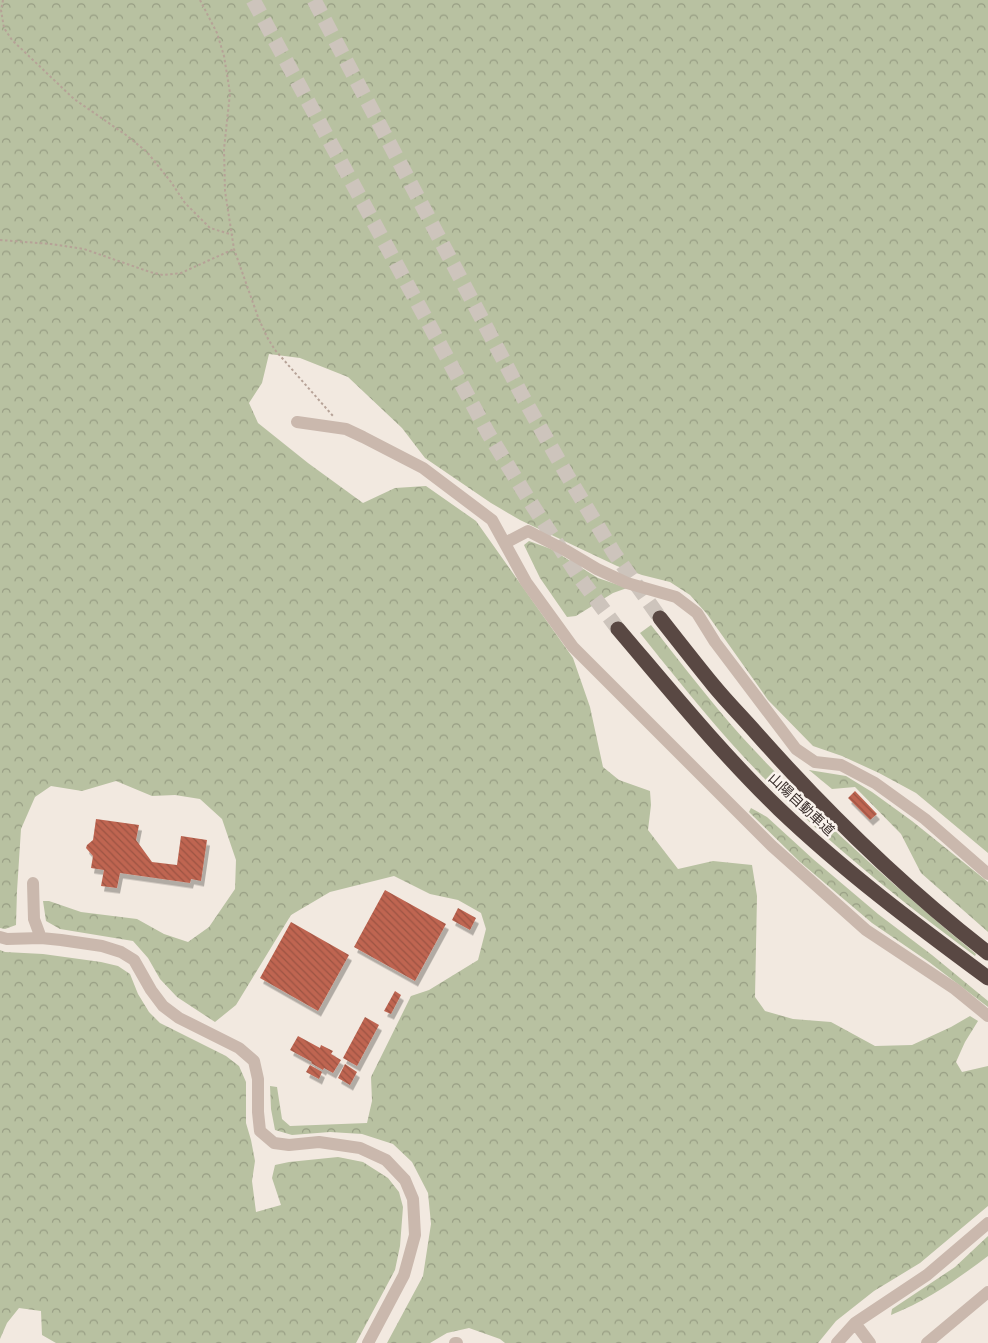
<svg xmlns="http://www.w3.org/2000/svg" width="988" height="1343" font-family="'Alegreya Sans','Noto Sans JP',sans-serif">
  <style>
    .forest { fill: url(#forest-crowns) }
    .building { fill: url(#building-back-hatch); filter: url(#shadow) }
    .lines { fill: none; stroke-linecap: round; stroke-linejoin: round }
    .highway-tunnel { stroke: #cdc4bc; stroke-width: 15; stroke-dasharray: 15 8; stroke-linecap: butt }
    .path { stroke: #b6a297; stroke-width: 2; stroke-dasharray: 2.5 2.5; stroke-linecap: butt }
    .minor { stroke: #cab8ad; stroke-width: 12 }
    .highway { stroke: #594843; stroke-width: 15 }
    .labels { text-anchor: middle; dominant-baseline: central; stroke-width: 5; stroke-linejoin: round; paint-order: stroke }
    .street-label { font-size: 14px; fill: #392e2b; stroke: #faf3ed }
  </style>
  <defs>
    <pattern id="forest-crowns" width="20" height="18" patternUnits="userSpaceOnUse" patternTransform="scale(1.25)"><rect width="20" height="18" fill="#b8c1a1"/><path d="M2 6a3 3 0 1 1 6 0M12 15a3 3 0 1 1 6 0" fill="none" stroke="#979d83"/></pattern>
    <pattern id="building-back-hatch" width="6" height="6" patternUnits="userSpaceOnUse" patternTransform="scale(1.25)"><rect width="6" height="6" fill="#bf6551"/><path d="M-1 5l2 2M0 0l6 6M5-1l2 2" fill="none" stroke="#9c5443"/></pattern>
    <filter id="shadow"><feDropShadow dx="3" dy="5.5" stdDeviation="0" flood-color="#0004"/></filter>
  </defs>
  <rect width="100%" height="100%" fill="#f2e9e0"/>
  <path class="forest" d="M 0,0 L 988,0 L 988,853 L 916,793 L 879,773 L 842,756 L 813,746 L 768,700 L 707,614 L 690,595 L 670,582 L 642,575 L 617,566 L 520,520 L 491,503 L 425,458 L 402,428 L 348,377 L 300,358 L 269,354 L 262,383 L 249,403 L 258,423 L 308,463 L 363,503 L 395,488 L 426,486 L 476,521 L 573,658 L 590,707 L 603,767 L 619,780 L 650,791 L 651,805 L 648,830 L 678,869 L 713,861 L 752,865 L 757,896 L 755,997 L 765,1011 L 793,1019 L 831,1022 L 875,1046 L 912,1045 L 951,1027 L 970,1016 L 978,1021 L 965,1042 L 956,1062 L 962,1072 L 988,1066 L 988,1206 L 920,1263 L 874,1291 L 836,1321 L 818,1343 L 505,1343 L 500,1339 L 469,1328 L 447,1333 L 430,1343 L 387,1343 L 423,1276 L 431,1224 L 428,1193 L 412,1162 L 393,1144 L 362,1134 L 330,1132 L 292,1135 L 275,1130 L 271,1109 L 270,1086 L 277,1087 L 282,1119 L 290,1126 L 367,1123 L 372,1101 L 371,1077 L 411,996 L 429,990 L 478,960 L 486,929 L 481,913 L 458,900 L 430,894 L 394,876 L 330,892 L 291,915 L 236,1005 L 215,1022 L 177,997 L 160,979 L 148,958 L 133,941 L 60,929 L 46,921 L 43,901 L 49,901 L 81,912 L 137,919 L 164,934 L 188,942 L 209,927 L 235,889 L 236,860 L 222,819 L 200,799 L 175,795 L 152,796 L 116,781 L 82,791 L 51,786 L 35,797 L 21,829 L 17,891 L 16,925 L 5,929 L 0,928 Z
    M 529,541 L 551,549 L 598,578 L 627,588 L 613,593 L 576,616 L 567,617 L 540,578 L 524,545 Z
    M 651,625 C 681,663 710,701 742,737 C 814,816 894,886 976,954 L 975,956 C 893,895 812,831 742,755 C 706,716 673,674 640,633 Z
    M 809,770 L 846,776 L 872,792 L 912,821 L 988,882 L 988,932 L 921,873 L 901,834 L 855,787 L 832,789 Z
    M 751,808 L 767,817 L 813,859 L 878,914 L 932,955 L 988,1001 L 988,1007 L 929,962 L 872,923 L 800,862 L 749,812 Z
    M 0,950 L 5,952 L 43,954 L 101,962 L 118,966 L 130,974 L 138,994 L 149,1012 L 160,1023 L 226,1056 L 239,1066 L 246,1082 L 246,1123 L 251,1140 L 255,1161 L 252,1181 L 256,1212 L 281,1205 L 272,1178 L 275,1165 L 289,1162 L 338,1157 L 363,1162 L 388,1178 L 399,1192 L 403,1207 L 400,1246 L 395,1270 L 356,1343 L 56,1343 L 42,1335 L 41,1311 L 19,1308 L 7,1323 L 0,1339 Z
    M 988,1236 L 988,1256 C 956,1280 928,1300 891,1315 L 892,1309 L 955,1267 Z"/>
  <path class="building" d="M 855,791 L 877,814 L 870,820 L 848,798 Z
    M 96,819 L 139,825 L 136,840 L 152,862 L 177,865 L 181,836 L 207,840 L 201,881 L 191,879 L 190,883 L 120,873 L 117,888 L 101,886 L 104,870 L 91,868 L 93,856 L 86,848 L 87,845 L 93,840 Z
    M 385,890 L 446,924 L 415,981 L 354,947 Z
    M 458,908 L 476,918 L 470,930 L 452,920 Z
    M 291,922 L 349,955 L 318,1011 L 260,978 Z
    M 395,991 L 401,995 L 391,1014 L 384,1011 Z
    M 365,1017 L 379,1025 L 357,1066 L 343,1058 Z
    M 298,1036 L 320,1048 L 321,1045 L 333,1051 L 331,1054 L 341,1060 L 333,1073 L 324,1068 L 323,1070 L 311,1063 L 312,1062 L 290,1050 Z
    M 345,1064 L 357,1072 L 350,1085 L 338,1078 Z
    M 310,1065 L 322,1072 L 319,1079 L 306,1072 Z"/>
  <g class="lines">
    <path class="highway-tunnel" d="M 253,0 L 488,433 L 529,500 L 577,574 L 618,629
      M 314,0 L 524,399 L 567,475 L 614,553 L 660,618"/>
    <path class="path" d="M 3,0 L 1,10 L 4,28 L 12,40 L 74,99 L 126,135 L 147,152 L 171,182 L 185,203 L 210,228 L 233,235
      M 200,0 L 217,33 L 224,56 L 230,93 L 224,149 L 225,191 L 234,249 L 258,317 L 267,337 L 275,350 L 333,416
      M 0,240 L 51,244 L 84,249 L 150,272 L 163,275 L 181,273 L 234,249"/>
    <path class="minor" d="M 297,422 L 346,429 L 363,437 L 423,468 L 492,520 L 526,582 L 573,647 L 772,846 L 866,930 L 955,989 L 988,1016
      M 505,543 L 528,531 L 565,550 L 597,569 L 627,583 L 676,597 L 697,613 L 715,642 L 796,749 L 815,762 L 841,765 L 875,783 L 925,819 L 988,874
      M 33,883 L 34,919 L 41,938
      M 0,937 L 7,939 L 41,938 L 61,940 L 102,946 L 121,952 L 134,960 L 151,990 L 163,1006 L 179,1018 L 239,1048 L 254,1061 L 258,1079 L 258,1112 L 260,1131 L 274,1143 L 289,1145 L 319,1142 L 360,1148 L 386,1160 L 405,1180 L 413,1199 L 415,1235 L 404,1275 L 368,1343
      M 855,1323 L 870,1343
      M 455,1343 L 457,1343
      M 837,1343 L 855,1323 L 927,1275 L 988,1223
      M 927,1343 L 988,1292"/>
    <path class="highway" d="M 660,618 C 678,641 696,664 714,686 C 728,703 743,718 757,734 C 828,814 904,888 988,953
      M 618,629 C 670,690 721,753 779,809 C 844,871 916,925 988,978"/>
  </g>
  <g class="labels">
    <g class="street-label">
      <text transform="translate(801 805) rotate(43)">山陽自動車道</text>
    </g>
  </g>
</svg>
